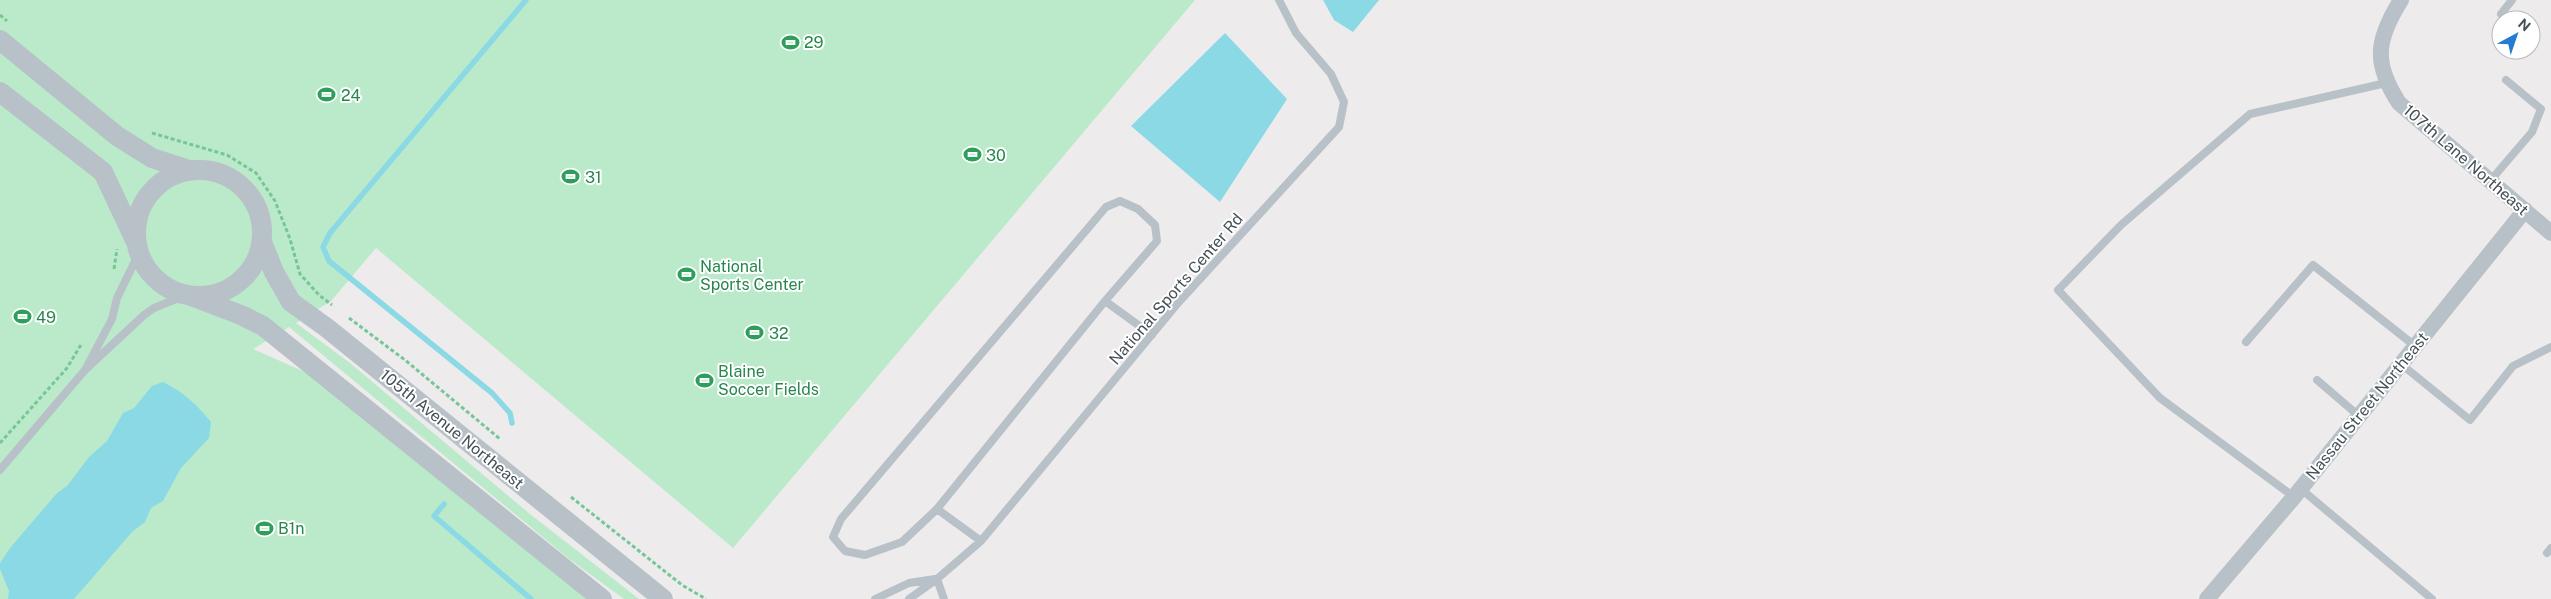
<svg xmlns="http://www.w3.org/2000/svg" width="2551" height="599" font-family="'Public Sans',sans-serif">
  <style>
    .green { fill: #bbeaca }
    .water { fill: #8bd9e5 }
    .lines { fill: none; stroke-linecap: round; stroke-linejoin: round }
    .stream { stroke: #8bd9e5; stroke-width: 5.5 }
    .path { stroke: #76c698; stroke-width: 3; stroke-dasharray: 4 2.5; stroke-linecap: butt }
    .service { stroke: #b7c1c7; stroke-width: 8 }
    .minor { stroke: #b7c1c7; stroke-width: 16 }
    .tertiary { stroke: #b7c1c7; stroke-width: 20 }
    .labels { text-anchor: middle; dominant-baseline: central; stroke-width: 4; stroke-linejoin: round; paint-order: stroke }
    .leisure-label { font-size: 16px; fill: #27864d; stroke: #fff; text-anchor: start }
    .street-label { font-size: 16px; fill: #455057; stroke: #fff }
  </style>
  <rect width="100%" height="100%" fill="#eeebec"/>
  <path class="green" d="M 0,0 L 1195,0 L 733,548 L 376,248 L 331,301 L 296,323 L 350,363 L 530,514 L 639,599 L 624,599 L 568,558 L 289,327 L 253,349 L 344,389 L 601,599 L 0,599 Z"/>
  <path class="water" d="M 1323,0 L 1379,0 L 1353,32 L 1334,20 Z
    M 1225,33 L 1287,99 L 1220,202 L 1131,126 Z
    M 163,382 C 184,392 197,405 211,422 L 209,438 L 181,468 L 163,501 L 151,508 L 145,522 L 132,532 L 74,599 L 8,599 L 9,591 L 0,569 L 0,563 L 10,548 L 57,493 L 67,486 L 89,457 L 107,441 L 123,413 L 134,408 L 152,386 Z"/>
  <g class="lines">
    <path class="stream" d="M 512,423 L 510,413 L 492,393 L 329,261 L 323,247 L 330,233 L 526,0
      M 444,504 L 434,516 L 531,599"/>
    <path class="path" d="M 0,15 L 7,21
      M 152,133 L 227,155 L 256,173 L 275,201 L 290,239 L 300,274 L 319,295 L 332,305
      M 114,269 L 117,249
      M 349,318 L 405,360 L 500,439
      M 0,443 L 67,368 L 82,343
      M 571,497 L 682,585 L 706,599"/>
    <path class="service" d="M 2501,14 L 2512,0
      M 2490,181 L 2532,132 L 2541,109 L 2506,80
      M 139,253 L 117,298 L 112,319 L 85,370 L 144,315 L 154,308 L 186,295
      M 1105,301 L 1152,335
      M 2246,342 L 2313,265 L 2415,346
      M 2401,364 L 2470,420 L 2513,366 L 2551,347
      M 2317,380 L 2359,416
      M 0,470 L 85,370
      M 2301,489 L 2432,599
      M 2294,497 L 2160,398 L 2058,290 L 2121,225 L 2250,114 L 2386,83
      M 937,509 L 1105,301 L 1157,241 L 1155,225 L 1138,209 L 1120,201 L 1106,207 L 841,519 L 833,537 L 845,551 L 865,555 L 902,542 L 937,509 L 981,541
      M 2547,553 L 2551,548
      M 937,579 L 944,599
      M 875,599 L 909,583 L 935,579
      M 909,599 L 937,579 L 981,541 L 1178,303 L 1339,127 L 1344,102 L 1331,74 L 1296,33 L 1279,0"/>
    <path class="minor" d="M 2401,0 C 2376,40 2373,63 2399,103 L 2551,233
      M 2207,599 L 2294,497 L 2525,210"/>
    <path class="tertiary" d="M 0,40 L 117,136 L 152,158 L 189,170
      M 0,92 L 103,172 L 135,240
      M136 233a63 63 0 1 1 126 0a63 63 0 1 1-126 0Z
      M 262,242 L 274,272 L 291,302 L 327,328 L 663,599
      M 191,296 L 241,315 L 263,326 L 602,599"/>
  </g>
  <defs>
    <symbol id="stadium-bare" viewBox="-9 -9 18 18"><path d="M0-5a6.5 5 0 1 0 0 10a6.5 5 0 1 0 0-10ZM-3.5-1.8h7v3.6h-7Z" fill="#2e9e5b" stroke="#fff" stroke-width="2.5" paint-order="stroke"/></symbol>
  </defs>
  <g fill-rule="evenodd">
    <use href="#stadium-bare" x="778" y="30" width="25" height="25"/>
    <use href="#stadium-bare" x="314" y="82" width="25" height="25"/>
    <use href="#stadium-bare" x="960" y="142" width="25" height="25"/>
    <use href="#stadium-bare" x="558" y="164" width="25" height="25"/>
    <use href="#stadium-bare" x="674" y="262" width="25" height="25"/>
    <use href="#stadium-bare" x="10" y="304" width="25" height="25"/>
    <use href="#stadium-bare" x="742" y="320" width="25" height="25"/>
    <use href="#stadium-bare" x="692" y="368" width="25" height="25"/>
    <use href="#stadium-bare" x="252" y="516" width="25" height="25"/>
  </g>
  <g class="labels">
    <g class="leisure-label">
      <text x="804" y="42">29</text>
      <text x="341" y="95">24</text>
      <text x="986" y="155">30</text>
      <text x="585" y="177">31</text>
      <text x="700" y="266">National<tspan x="700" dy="18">Sports Center</tspan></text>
      <text x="36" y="317">49</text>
      <text x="769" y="333">32</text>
      <text x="718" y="371">Blaine<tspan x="718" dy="18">Soccer Fields</tspan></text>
      <text x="278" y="528">B1n</text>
    </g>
    <g class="street-label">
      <text transform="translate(2466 160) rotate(41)">107th Lane Northeast</text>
      <text transform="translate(1176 289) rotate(-49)">National Sports Center Rd</text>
      <text transform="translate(2367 406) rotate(-51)">Nassau Street Northeast</text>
      <text transform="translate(452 429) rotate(39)">105th Avenue Northeast</text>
    </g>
  </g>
  <g transform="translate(2516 35) rotate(40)"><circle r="24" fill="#ffffff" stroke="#b5b9bc"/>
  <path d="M0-4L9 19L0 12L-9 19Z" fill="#247bd0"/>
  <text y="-8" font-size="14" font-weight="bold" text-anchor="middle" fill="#455057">N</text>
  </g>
</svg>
